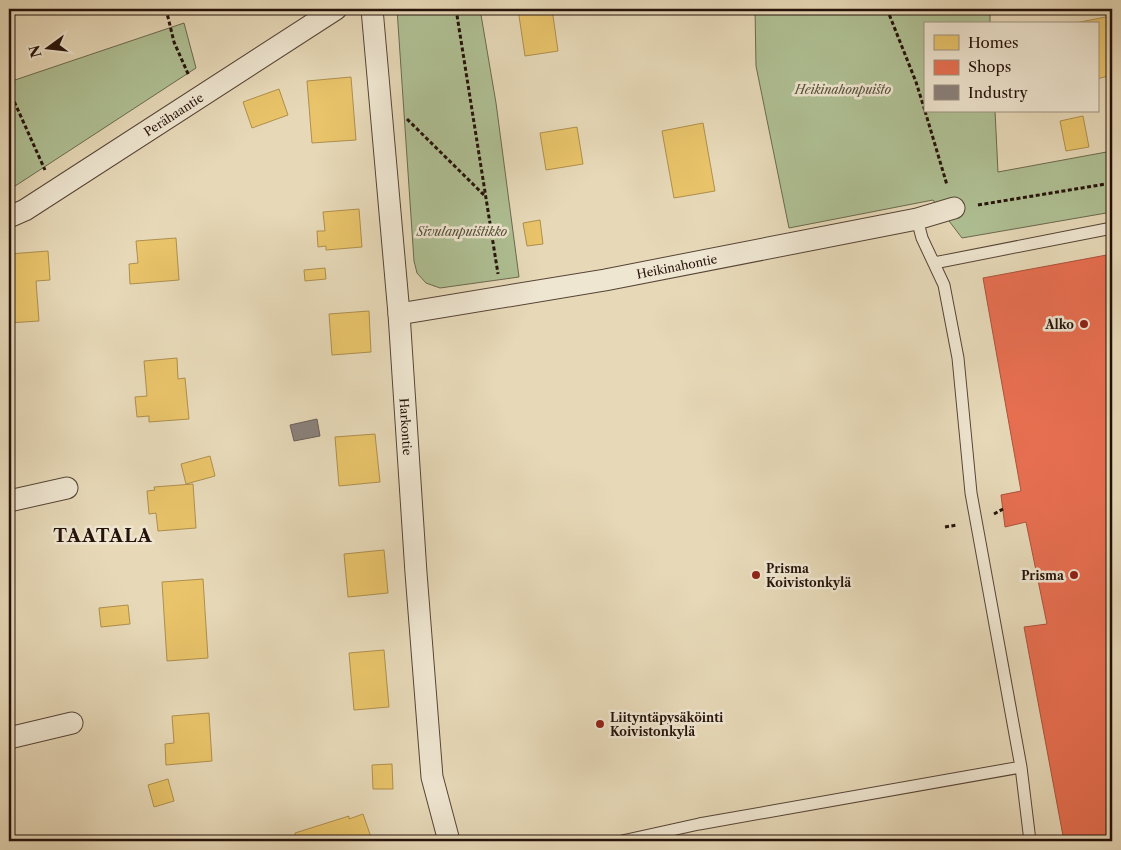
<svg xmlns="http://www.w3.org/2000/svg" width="1121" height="850" font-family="'Libre Caslon Text',serif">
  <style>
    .green { fill: #afc094; stroke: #6a694f }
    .homes { fill: #e9c46a; stroke: #ae8f4d }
    .shops { fill: #e76f51; stroke: #ad533c }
    .industry { fill: #8a817c; stroke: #6c605a }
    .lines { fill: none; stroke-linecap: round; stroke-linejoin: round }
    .lane-casing { stroke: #564436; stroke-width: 13 }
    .street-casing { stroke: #564436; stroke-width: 23 }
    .path { stroke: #25120a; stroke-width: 3; stroke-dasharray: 4 2.5; stroke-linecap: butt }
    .lane { stroke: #efe6d1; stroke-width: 11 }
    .street { stroke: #efe6d1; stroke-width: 21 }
    .poi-dot { fill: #8f2418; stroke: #efe6d1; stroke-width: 2 }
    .labels { text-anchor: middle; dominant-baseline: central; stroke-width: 5; stroke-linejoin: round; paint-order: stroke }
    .park-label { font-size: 12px; font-style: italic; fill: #554f3a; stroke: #efe6d1 }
    .street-label { font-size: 12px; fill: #25120a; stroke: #efe6d1 }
    .poi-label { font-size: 12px; font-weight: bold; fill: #25120a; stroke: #efe6d1; text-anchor: end }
    .district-label { font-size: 18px; font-weight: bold; letter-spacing: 1px; fill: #25120a; stroke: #efe6d1 }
  </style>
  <rect width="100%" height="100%" fill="#e7d9b8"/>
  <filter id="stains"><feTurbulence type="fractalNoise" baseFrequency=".004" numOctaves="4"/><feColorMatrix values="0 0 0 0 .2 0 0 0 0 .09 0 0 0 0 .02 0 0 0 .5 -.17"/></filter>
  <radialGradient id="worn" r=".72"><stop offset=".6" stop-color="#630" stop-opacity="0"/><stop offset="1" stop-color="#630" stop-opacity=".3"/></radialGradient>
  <path class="green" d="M 397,9 L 480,9 L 496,103 L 519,277 L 440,288 L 426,283 L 417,273 L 414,261 Z
    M 755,9 L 990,9 L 990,24 L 925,24 L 925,111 L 995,111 L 998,172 L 1112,151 L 1112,212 L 962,238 L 933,200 L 789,228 L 756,66 Z
    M 184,23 L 196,68 L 9,190 L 9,82 Z"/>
  <path class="homes" d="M 518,9 L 552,9 L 558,51 L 525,56 Z
    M 1111,16 L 1112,31 L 1108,32 L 1110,41 L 1112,41 L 1112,67 L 1107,68 L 1108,76 L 1097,79 L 1097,24 L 1070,24 Z
    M 351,77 L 356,140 L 312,143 L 307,81 Z
    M 279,89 L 288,115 L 252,128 L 243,102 Z
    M 1083,116 L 1089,147 L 1066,151 L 1060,121 Z
    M 703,123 L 715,191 L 674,198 L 662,131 Z
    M 577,127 L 583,164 L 546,170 L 540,133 Z
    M 359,209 L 362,247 L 326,250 L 326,246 L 318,247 L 317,231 L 325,231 L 323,212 Z
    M 540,220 L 543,244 L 527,246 L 523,223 Z
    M 176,238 L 179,280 L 130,284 L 129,264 L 138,263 L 136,241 Z
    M 48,251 L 50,280 L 36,281 L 39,321 L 9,323 L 9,254 Z
    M 325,268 L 326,279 L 305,281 L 304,270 Z
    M 369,311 L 371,352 L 332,355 L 329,314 Z
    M 177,358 L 178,379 L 185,378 L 189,419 L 149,422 L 149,416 L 137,417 L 135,397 L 147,396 L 144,361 Z
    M 375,434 L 380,482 L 339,486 L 335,437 Z
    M 210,456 L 215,476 L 186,484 L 181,464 Z
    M 193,484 L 196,528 L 158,531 L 156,513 L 149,514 L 147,491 L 155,490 L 154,487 Z
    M 384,550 L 388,593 L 348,597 L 344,554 Z
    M 203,579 L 208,658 L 167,661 L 162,582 Z
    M 128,605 L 130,624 L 101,627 L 99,608 Z
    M 384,650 L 389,707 L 354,710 L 349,653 Z
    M 209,713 L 212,761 L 166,765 L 165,744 L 174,743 L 172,716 Z
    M 392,764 L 393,789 L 373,789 L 372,765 Z
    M 168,779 L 174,801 L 154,807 L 148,785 Z
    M 363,814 L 372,840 L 297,841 L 295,833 L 349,816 L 349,819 Z"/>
  <path class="shops" d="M 1112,254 L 1112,841 L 1064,841 L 1024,627 L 1047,624 L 1026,522 L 1005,527 L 1001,495 L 1021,491 L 983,278 Z"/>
  <path class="industry" d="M 317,419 L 320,436 L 294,441 L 290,425 Z"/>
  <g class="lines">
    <defs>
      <path id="lane" d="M 917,219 L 922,238 L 944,285 L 958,358 L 971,493 L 1021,767 L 1030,841
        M 934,263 L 1112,228
        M 622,841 L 699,824 L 1021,767"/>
      <g id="street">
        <path id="s1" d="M 372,9 L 399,314 L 416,573 L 432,777 L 449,841"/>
        <path id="s2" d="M 9,217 L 25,210 L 336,9"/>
        <path id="s3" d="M 399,314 L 605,280 L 917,219 L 954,208"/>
        <path d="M 9,501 L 67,488"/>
        <path d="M 9,738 L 72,723"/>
      </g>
    </defs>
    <use href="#lane" class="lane-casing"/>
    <use href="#street" class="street-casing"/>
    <path class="path" d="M 166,9 L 174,42 L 189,76
      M 456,9 L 498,274
      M 887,9 L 916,82 L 925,111
      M 9,90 L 45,170
      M 925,111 L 947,185
      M 407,119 L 486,197
      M 978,205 L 1112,183
      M 994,514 L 1003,509
      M 945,527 L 957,525"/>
    <use href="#lane" class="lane"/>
    <use href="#street" class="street"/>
  </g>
  <g class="poi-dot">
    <circle cx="1084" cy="324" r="5"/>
    <circle cx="756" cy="575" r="5"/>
    <circle cx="1074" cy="575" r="5"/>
    <circle cx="600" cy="724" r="5"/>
  </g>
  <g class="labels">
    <g class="park-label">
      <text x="843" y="89">Heikinahonpuisto</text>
      <text x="462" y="231">Sivulanpuistikko</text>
    </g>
    <g class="street-label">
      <text stroke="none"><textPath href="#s2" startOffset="194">Perähaantie</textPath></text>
      <text stroke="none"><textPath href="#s3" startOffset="282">Heikinahontie</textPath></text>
      <text stroke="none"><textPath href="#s1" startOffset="419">Harkontie</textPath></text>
    </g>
    <g class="poi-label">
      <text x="1074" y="324">Alko</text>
      <text x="766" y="568" text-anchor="start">Prisma<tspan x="766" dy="14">Koivistonkylä</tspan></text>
      <text x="1064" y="575">Prisma</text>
      <text x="610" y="717" text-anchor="start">Liityntäpysäköinti<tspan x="610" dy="14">Koivistonkylä</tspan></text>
    </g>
    <g class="district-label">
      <text x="103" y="536">TAATALA</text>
    </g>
  </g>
  <rect width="1121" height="850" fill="none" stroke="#e7d9b8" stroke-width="30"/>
  <rect x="10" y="10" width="1101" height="830" fill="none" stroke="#25120a" stroke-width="2.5"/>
  <rect x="15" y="15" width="1091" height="820" fill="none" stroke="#25120a"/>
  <rect x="924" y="22" width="175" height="90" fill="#efe6d1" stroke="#9e9181"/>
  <rect x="934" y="35" width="25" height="15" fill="#e9c46a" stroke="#9e9181"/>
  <text x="968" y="48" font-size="15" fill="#25120a">Homes</text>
  <rect x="934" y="60" width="25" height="15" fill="#e76f51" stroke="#9e9181"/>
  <text x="968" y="72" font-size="15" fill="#25120a">Shops</text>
  <rect x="934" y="85" width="25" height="15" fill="#8a817c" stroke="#9e9181"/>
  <text x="968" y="98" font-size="15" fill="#25120a">Industry</text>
  <g transform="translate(48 48) rotate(255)" stroke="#efe6d1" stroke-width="4" paint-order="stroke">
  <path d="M0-4L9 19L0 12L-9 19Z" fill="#25120a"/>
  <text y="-8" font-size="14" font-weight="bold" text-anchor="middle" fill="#25120a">N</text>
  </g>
  <rect width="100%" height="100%" filter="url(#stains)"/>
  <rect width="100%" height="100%" fill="url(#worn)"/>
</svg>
